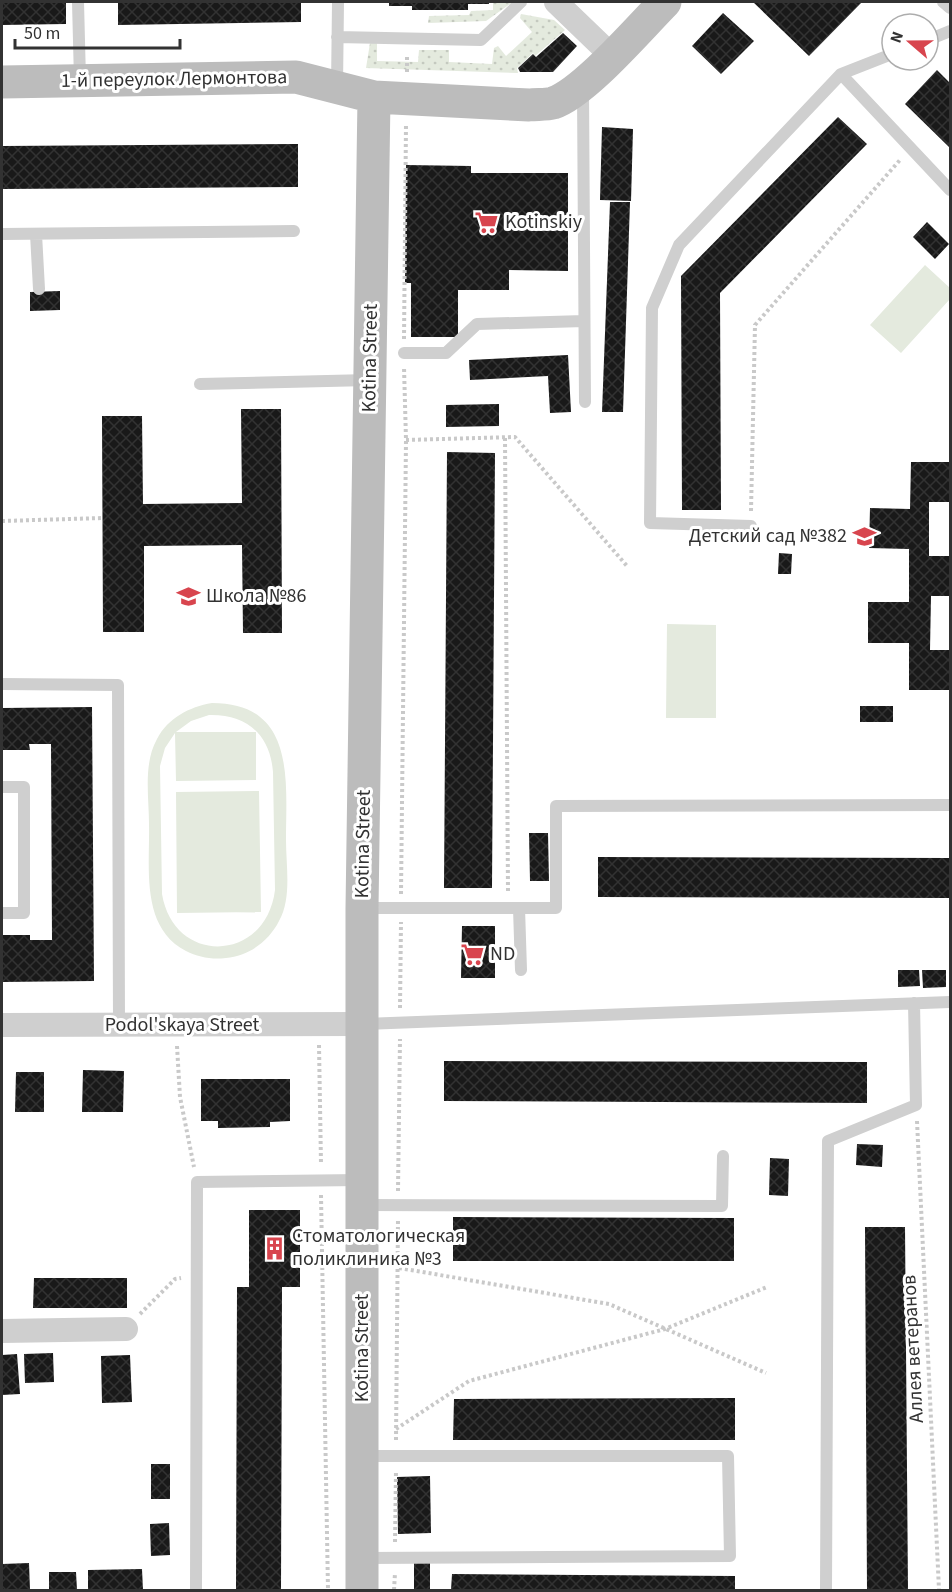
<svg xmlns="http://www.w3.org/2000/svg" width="952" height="1592" font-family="'Source Sans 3',sans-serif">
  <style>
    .grass { fill: url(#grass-dots) }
    .pitch { fill: #e4eade; fill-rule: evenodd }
    .building { fill: url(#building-cross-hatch) }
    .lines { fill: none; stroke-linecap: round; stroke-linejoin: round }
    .path { stroke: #c9c9c9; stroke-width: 4; stroke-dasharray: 3 3; stroke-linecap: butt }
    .lane { stroke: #cfcfcf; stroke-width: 12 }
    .street { stroke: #cfcfcf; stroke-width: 24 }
    .secondary { stroke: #bcbcbc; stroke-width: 33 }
    .labels { text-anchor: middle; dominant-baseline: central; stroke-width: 6; stroke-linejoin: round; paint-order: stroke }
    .street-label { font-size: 20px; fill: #323232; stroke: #fff }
    .poi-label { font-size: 20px; fill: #323232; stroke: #fff; text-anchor: start }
  </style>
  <defs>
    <pattern id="grass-dots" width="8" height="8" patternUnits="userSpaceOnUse" patternTransform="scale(1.5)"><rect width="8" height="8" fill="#e4eade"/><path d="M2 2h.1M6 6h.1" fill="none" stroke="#c4c9bf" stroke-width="1.8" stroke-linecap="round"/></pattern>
    <pattern id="building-cross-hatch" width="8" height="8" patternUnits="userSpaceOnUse" patternTransform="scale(1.5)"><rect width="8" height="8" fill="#191919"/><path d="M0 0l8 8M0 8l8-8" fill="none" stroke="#323232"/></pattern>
  </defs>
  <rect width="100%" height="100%" fill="#fff"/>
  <path class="grass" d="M 493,2 L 513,2 L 486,21 L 428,23 L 429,16 L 469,15 L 471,11 L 493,10 Z
    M 521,14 L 554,20 L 565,30 L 535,56 L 533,53 L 517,68 L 518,73 L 366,68 L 370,43 L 377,43 L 377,61 L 418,62 L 419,50 L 449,50 L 449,62 L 492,64 L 494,48 L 498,46 L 506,56 L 532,32 L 520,18 Z"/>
  <path class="pitch" d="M 925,265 L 950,288 L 950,299 L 901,353 L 870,325 Z
    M 667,624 L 716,625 L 716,718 L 666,718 Z
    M 212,703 C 296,703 286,781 286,840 C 286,866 292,898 279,921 C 269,941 249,956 226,958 C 212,960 198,957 186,951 C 140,927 150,868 149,824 C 149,797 143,764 157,739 C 168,718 189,707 212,703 ZM 209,715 C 246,714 270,734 273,772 L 275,890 C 266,963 174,966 162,894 L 160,766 L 165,748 L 175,733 L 176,781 L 256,780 L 256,732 L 176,732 L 191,721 Z
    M 259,791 L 261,912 L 177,913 L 176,792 Z"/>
  <path class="building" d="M 2,2 L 66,2 L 66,24 L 2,25 Z
    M 118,2 L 301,2 L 301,22 L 118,25 Z
    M 389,2 L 489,2 L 489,4 L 468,4 L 468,10 L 412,10 L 412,6 L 389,6 Z
    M 753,2 L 862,2 L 809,56 Z
    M 723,13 L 754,41 L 721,74 L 692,46 Z
    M 563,33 L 577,46 L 553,72 L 520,72 L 518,68 L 533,54 L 536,57 Z
    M 937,70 L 950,83 L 950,148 L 905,104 Z
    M 838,117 L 867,144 L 720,293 L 721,510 L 682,510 L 681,276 Z
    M 602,127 L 633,129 L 631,201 L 600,200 Z
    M 298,144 L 298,187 L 2,189 L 2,146 Z
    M 406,165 L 471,166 L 471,173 L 568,173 L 568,271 L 509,270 L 509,290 L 458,290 L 458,337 L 411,337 L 411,283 L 405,283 Z
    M 610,202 L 630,202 L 623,412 L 602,412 Z
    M 927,222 L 949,244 L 935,259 L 913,237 Z
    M 60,291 L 60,310 L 30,311 L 30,292 Z
    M 568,355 L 571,412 L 550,413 L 548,376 L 470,380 L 469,360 Z
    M 499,404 L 499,426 L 446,427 L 446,405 Z
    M 241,409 L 281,409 L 282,633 L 243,633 L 242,545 L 144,546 L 144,632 L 103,632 L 102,416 L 142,416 L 143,504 L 242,503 Z
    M 447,452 L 495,453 L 492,888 L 444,888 Z
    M 911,462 L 950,462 L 950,502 L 929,502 L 929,556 L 950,556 L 950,596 L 931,596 L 930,650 L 950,650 L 950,690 L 909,690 L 909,643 L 868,643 L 868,602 L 909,602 L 909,549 L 869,548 L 870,508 L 910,509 Z
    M 779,553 L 792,554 L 791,574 L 778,574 Z
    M 860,706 L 893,706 L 893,722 L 860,722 Z
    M 92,707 L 94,981 L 2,982 L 2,935 L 30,935 L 30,940 L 52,940 L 51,744 L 29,744 L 30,750 L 2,750 L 2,708 Z
    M 529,833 L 548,833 L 549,881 L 530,881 Z
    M 598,857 L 950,858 L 950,898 L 598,897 Z
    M 462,926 L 495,926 L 495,978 L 461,978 Z
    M 898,970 L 919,970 L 920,986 L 898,987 Z
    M 922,970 L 946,970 L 946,987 L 923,988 Z
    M 444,1061 L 867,1062 L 867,1103 L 444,1101 Z
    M 83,1070 L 124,1071 L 123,1112 L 82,1112 Z
    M 16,1072 L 44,1072 L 44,1112 L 15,1112 Z
    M 201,1079 L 290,1079 L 290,1121 L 270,1122 L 270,1127 L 218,1128 L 218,1121 L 201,1121 Z
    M 857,1144 L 883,1145 L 882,1167 L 856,1165 Z
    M 770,1158 L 789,1159 L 788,1196 L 769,1195 Z
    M 249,1210 L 300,1210 L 300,1287 L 282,1287 L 281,1590 L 236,1590 L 237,1287 L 249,1287 Z
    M 453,1217 L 734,1218 L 734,1261 L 453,1261 Z
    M 865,1227 L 905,1227 L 908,1590 L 867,1590 Z
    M 34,1278 L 127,1278 L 127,1308 L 33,1308 Z
    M 53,1353 L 54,1382 L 25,1383 L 24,1354 Z
    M 17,1354 L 20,1394 L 2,1395 L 2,1355 Z
    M 130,1355 L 132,1402 L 102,1403 L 101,1356 Z
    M 735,1398 L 735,1440 L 453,1440 L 454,1399 Z
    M 151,1464 L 170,1464 L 170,1499 L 151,1499 Z
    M 430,1476 L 431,1533 L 398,1534 L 397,1477 Z
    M 169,1523 L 170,1555 L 151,1556 L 150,1524 Z
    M 29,1563 L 30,1590 L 2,1590 L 2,1564 Z
    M 414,1563 L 430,1563 L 430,1590 L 414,1590 Z
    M 142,1569 L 143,1590 L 88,1590 L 88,1570 Z
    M 49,1572 L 76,1572 L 77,1590 L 49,1590 Z
    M 452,1574 L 735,1576 L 735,1590 L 451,1590 Z"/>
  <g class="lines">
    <path class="path" d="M 407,72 L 407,55
      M 404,339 L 406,124
      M 505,438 L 508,892
      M 406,440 L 515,437 L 627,566
      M 751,511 L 755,325 L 900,160
      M 2,521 L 103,518
      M 401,894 L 406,440 L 404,367
      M 400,1008 L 401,922
      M 319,1045 L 321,1164
      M 177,1046 L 180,1097 L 194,1167
      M 917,1121 L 939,1590
      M 398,1191 L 400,1039
      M 321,1195 L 328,1590
      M 399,1268 L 609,1304 L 766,1373
      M 140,1314 L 175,1279 L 181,1278
      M 396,1429 L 469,1381 L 665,1329 L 767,1287
      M 396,1440 L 398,1219
      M 395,1542 L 396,1471
      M 394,1590 L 395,1573"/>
    <path class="lane" d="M 78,2 L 80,80
      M 943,2 L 950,8
      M 337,37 L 481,40 L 521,2
      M 928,40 L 950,31
      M 841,74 L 950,190
      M 337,87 L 338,2
      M 583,91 L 585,402
      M 2,234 L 294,231
      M 36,234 L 39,289
      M 404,353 L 446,353 L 477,324 L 584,321
      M 200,384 L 369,380
      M 751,526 L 650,523 L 652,308 L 679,245 L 841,74 L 892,54
      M 2,684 L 118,685 L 119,1025
      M 2,787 L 24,787 L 24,913 L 2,913
      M 363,908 L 556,908 L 556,806 L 950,805
      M 519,908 L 521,970
      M 364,1024 L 950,1002
      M 362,1205 L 722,1206 L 723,1156
      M 363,1456 L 728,1456 L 730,1556 L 364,1558
      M 196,1590 L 197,1182 L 360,1180
      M 826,1590 L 828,1141 L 916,1105 L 914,1003"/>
    <path class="street" d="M 556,2 L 612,56
      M 2,1025 L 362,1024
      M 2,1331 L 126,1329"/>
    <path class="secondary" d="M 2,82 L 296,77 L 374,97 L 529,105 C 537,104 546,105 553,103 C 584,93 641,26 665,2
      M 362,1590 L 362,908 L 374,97"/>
  </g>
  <defs>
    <symbol id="supermarket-bare" viewBox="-9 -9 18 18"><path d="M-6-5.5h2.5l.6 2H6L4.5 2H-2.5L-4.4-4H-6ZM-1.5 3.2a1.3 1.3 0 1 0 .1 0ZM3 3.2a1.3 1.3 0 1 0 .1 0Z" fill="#d8454e" stroke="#fff" stroke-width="2.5" paint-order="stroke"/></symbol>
    <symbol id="school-bare" viewBox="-9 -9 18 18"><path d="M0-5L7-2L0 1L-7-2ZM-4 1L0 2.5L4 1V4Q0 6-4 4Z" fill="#d8454e" stroke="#fff" stroke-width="2.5" paint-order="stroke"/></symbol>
    <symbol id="building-bare" viewBox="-9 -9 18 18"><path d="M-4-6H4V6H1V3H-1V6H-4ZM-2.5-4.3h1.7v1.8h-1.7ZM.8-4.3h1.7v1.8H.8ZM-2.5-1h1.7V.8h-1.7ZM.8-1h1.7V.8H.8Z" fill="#d8454e" stroke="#fff" stroke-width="2.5" paint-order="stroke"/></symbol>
  </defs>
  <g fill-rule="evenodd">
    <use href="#supermarket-bare" x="470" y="206" width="33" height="33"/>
    <use href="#school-bare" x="848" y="520" width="33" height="33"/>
    <use href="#school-bare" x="172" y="580" width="33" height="33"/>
    <use href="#supermarket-bare" x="456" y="938" width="33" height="33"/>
    <use href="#building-bare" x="258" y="1232" width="33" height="33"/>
  </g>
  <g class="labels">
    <g class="street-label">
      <text transform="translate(174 79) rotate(-1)">1-й переулок Лермонтова</text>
      <text transform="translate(370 358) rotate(-89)">Kotina Street</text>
      <text transform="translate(363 844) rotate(-89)">Kotina Street</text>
      <text x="182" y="1025">Podol'skaya Street</text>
      <text transform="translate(362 1348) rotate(-90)">Kotina Street</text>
      <text transform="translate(913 1349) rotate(-93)">Аллея ветеранов</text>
    </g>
    <g class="poi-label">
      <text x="505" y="222">Kotinskiy</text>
      <text x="847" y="536" text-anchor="end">Детский сад №382</text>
      <text x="206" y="596">Школа №86</text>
      <text x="490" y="954">ND</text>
      <text x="292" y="1236">Стоматологическая<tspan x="292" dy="23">поликлиника №3</tspan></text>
    </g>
  </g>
  <rect width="952" height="1592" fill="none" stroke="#323232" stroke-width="6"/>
  <g transform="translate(910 42) rotate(290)"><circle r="28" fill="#ffffff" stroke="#adadad" stroke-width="1.5"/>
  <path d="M0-4.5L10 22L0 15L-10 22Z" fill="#d8454e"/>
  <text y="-9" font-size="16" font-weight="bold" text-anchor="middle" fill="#323232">N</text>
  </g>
  <path d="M15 39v9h165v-9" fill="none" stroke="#323232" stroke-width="3"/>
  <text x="24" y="39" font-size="18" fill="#323232" stroke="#ffffff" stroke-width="4.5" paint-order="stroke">50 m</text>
</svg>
